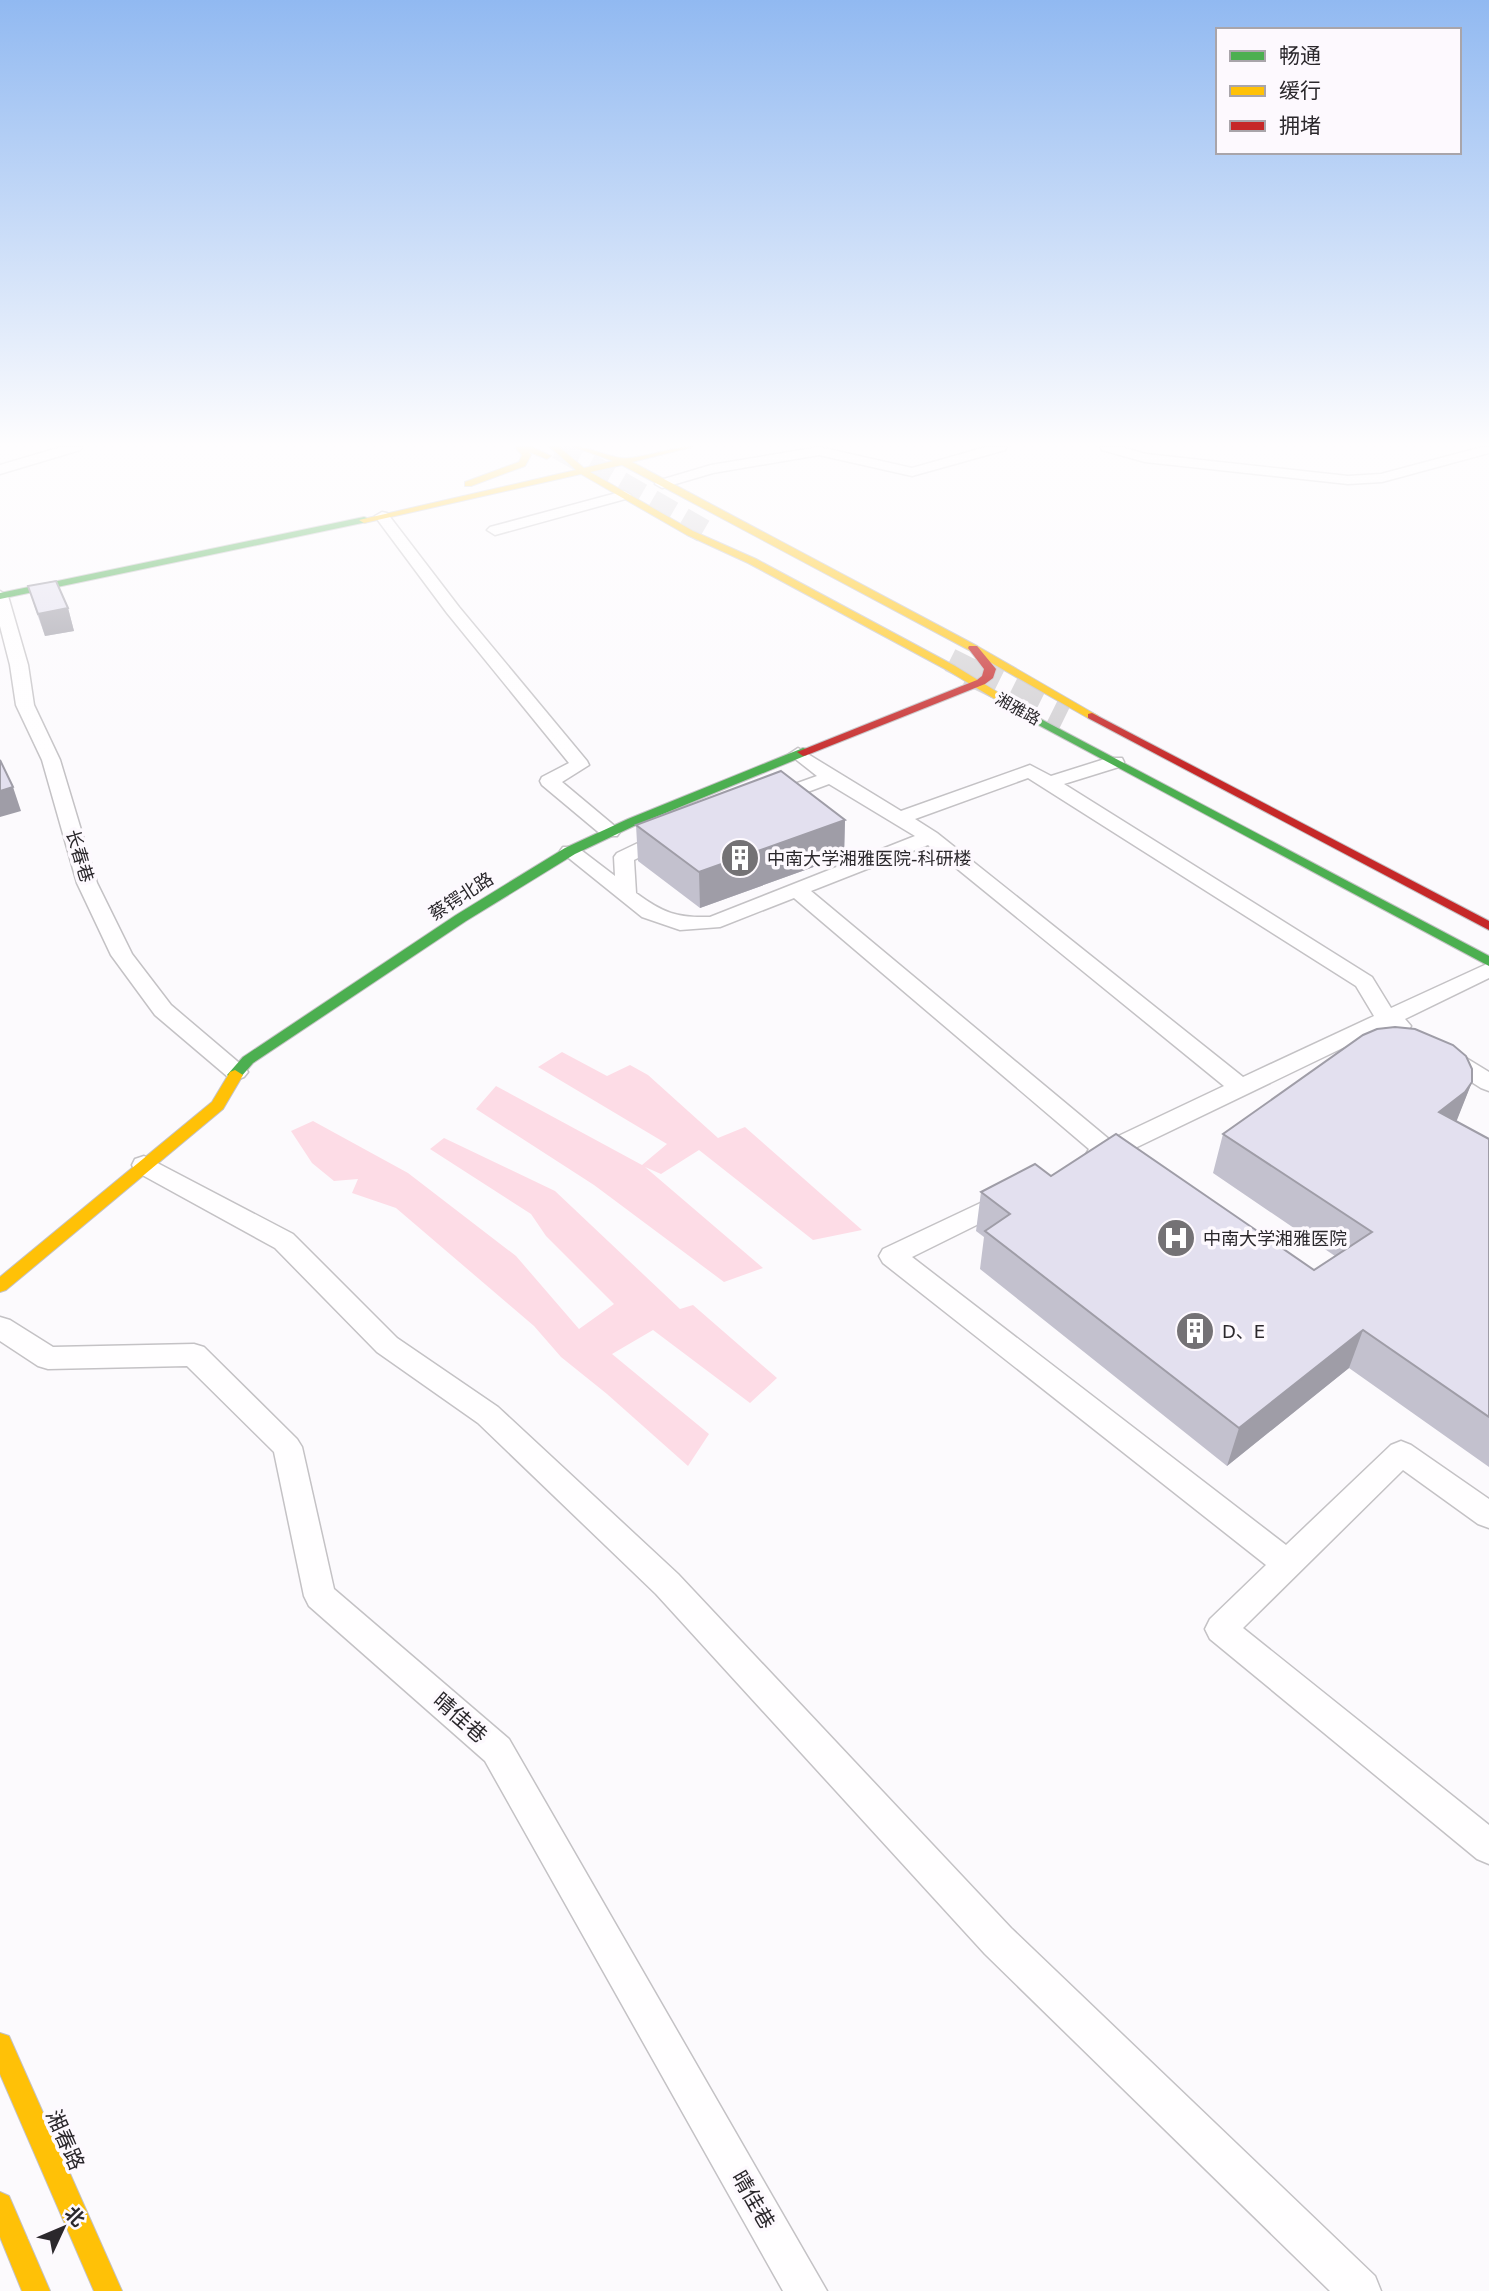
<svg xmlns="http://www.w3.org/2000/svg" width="1489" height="2291" font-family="'DejaVu Sans','Noto Sans SC',sans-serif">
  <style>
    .green { fill: #fddce6 }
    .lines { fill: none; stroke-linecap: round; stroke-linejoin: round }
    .primary-tunnel-far1 { stroke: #d2d0d3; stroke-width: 24; stroke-dasharray: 24 12; stroke-linecap: butt }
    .primary-tunnel { stroke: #d2d0d3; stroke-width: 31; stroke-dasharray: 31 15; stroke-linecap: butt }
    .street-casing { stroke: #c4c2c5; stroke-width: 3 }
    .fast-casing { stroke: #c4c2c5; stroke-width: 2 }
    .slow-casing { stroke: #c4c2c5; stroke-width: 2 }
    .jam-casing { stroke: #c4c2c5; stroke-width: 2 }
    .street { fill: #fffeff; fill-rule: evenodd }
    .fast { fill: #4caf50; fill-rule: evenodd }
    .slow { fill: #ffc107; fill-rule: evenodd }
    .jam { fill: #c62828; fill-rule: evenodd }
    .wall { fill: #c3c1ce }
    .shaded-wall { fill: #9f9da7 }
    .building { fill: #e3e0ef; stroke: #9f9da7; stroke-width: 2 }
    .labels { text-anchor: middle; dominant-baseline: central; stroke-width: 7; stroke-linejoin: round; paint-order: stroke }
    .far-street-label { font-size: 16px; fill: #2b282c; stroke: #fdf9fe }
    .street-label { font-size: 18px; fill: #2b282c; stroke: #fdf9fe }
    .poi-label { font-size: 18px; fill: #2b282c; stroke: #fdf9fe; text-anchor: start }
    .near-street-label { font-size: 21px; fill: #2b282c; stroke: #fdf9fe }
  </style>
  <rect width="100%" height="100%" fill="#fcfafd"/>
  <path class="green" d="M 562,1052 L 607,1076 L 630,1065 L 648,1075 L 718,1138 L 745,1127 L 862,1230 L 813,1240 L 699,1150 L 661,1174 L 645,1167 L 763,1268 L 724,1282 L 594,1185 L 476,1109 L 496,1086 L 642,1165 L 667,1144 L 538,1067 Z
    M 313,1121 L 408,1173 L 516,1256 L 579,1329 L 614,1304 L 546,1236 L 531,1214 L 430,1149 L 444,1138 L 555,1191 L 680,1309 L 693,1305 L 777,1378 L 750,1403 L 653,1330 L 612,1354 L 709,1434 L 688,1466 L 607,1394 L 561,1357 L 534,1326 L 396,1208 L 352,1193 L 358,1179 L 334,1181 L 312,1163 L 291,1131 Z"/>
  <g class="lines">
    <path class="primary-tunnel-far1" d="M 558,447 L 710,535
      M 950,660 L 974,672"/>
    <path class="primary-tunnel" d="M 970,670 L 1065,717"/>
    <defs>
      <path id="street" d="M 61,447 L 82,447 L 80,450 L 0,474 L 0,465 Z
        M 819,447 L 912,468 L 986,447 L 1007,447 L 1005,450 L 912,476 L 819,455 L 713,473 L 662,488 L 655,484 L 657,481 L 711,465 Z
        M 1100,447 L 1121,447 L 1146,454 L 1348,476 L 1381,474 L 1482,447 L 1489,447 L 1489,453 L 1382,482 L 1348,484 L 1145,462 L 1102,450 Z
        M 624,491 L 631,495 L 629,498 L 495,535 L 487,530 L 490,527 Z
        M 382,512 L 387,513 L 459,607 L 587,761 L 589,765 L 562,782 L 617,828 L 620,832 L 617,836 L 603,836 L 542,785 L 540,781 L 542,777 L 569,763 L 447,613 L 377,519 L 375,516 Z
        M 0,591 L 8,596 L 28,665 L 34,705 L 60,760 L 97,883 L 132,954 L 171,1005 L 244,1067 L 248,1072 L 244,1077 L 236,1080 L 228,1077 L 155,1015 L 111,955 L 77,883 L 42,760 L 16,705 L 10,665 L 0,626 Z
        M 798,748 L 901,811 L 1030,765 L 1051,776 L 1108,758 L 1122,758 L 1124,762 L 1122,766 L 1064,784 L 1372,977 L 1391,1008 L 1489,963 L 1489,978 L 1405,1019 L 1411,1026 L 1408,1031 L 1400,1033 L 1386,1027 L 1106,1162 L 1097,1164 L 1088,1162 L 1085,1156 L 1089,1149 L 794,898 L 720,927 L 680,930 L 642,917 L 560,851 L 563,847 L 577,847 L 615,876 L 614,857 L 617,853 L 661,832 L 675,832 L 678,836 L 675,840 L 634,860 L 636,893 C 663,913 677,918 710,917 L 915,836 L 829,784 L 778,803 L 764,803 L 761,799 L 764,795 L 817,776 L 789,754 ZM 1028,778 L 1356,986 L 1374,1016 L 1243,1077 L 937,833 L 915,819 ZM 928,845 L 1224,1086 L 1110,1140 L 811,891 Z
        M 1445,1048 L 1453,1050 L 1489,1072 L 1489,1091 L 1481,1088 L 1437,1060 L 1433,1055 L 1437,1050 Z
        M 144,1156 L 293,1234 L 397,1338 L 498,1407 L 678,1574 L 1011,1928 L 1375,2276 L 1381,2291 L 1330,2291 L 985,1954 L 656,1594 L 478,1423 L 377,1352 L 275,1248 L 135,1171 L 132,1165 L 135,1159 Z
        M 1008,1190 L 1017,1193 L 1021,1199 L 1017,1205 L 912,1257 L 1286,1545 L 1391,1445 L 1401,1441 L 1411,1445 L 1489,1499 L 1489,1528 L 1478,1524 L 1403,1470 L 1243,1628 L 1489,1825 L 1489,1864 L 1477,1859 L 1210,1639 L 1205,1629 L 1210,1619 L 1266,1565 L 883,1263 L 879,1256 L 883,1249 Z
        M 0,1317 L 10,1320 L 53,1347 L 194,1344 L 204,1347 L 297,1439 L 302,1447 L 334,1589 L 509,1739 L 827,2291 L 783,2291 L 485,1761 L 309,1606 L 304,1596 L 274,1452 L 187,1366 L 48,1369 L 38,1366 L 0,1341 Z"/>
      <path id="fast" d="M 364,517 L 367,518 L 367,522 L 0,599 L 0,593 Z
        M 1035,716 L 1489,956 L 1489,966 L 1031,721 L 1031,717 Z
        M 803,748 L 807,749 L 807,755 L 636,825 L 575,854 L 466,921 L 253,1063 L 240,1078 L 230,1078 L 227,1075 L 243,1057 L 456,915 L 565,848 L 628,819 Z"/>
      <path id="slow" d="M 515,447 L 532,447 L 551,456 L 547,459 L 529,452 L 531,455 L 525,466 L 471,486 L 465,486 L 465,482 L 519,462 L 522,455 Z
        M 550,447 L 559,447 L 584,468 L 613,461 L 574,447 C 591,447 605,456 622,458 C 637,460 671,447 692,447 L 632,462 L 977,646 L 1098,716 L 1088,718 L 969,650 L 622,465 L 590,472 L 693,531 L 756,559 L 955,666 L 1041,719 L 1031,721 L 947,670 L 748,563 L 687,535 L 581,474 L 364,523 L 359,520 L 576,470 Z
        M 235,1070 L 243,1075 L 223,1109 L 6,1290 L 0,1292 L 0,1277 L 212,1102 L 230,1072 Z
        M 0,2033 L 9,2036 L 122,2291 L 94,2291 L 0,2074 Z
        M 0,2192 L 9,2196 L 50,2291 L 22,2291 L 0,2237 Z"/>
      <path id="jam" d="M 969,646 L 977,646 L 996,669 L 993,678 L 985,684 L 807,755 L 803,756 L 797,752 L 977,680 L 982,676 L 984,669 L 968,648 Z
        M 1092,713 L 1489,921 L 1489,930 L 1088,718 L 1088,714 Z"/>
    </defs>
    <use href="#street" class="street-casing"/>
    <use href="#fast" class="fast-casing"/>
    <use href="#slow" class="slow-casing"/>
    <use href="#jam" class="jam-casing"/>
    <use href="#street" class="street"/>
    <use href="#fast" class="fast"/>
    <use href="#slow" class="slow"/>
    <use href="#jam" class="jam"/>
  </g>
  <path class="wall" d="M 28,586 L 68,608 L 74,631 L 45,636 L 35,608 Z
    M 845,820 L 844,856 L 700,908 L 638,861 L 636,825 Z
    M 1472,1082 L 1456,1121 L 1489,1139 L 1489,1467 L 1349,1368 L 1227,1466 L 980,1269 L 984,1237 L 976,1231 L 981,1192 L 1051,1176 L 1314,1270 L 1335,1256 L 1213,1173 L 1223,1134 Z"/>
  <path class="shaded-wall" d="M 68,608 L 74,631 L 45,636 L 38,614 Z
    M 13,787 L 21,811 L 0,817 L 0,791 Z
    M 845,820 L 844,856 L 700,908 L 699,872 Z
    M 1472,1082 L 1457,1120 L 1451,1130 L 1439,1112 Z
    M 1363,1330 L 1349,1368 L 1227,1466 L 1239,1428 Z"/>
  <path class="building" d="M 56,581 L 68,608 L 38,614 L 28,586 Z
    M 0,760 L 13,787 L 0,791 Z
    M 781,771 L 845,820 L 699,872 L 636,825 Z
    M 1395,1027 L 1415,1029 L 1453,1045 L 1466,1056 L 1472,1069 L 1472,1082 L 1465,1092 L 1439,1112 L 1489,1139 L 1489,1417 L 1363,1330 L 1239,1428 L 985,1231 L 1010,1214 L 981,1192 L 1035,1164 L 1051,1176 L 1116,1134 L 1314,1270 L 1372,1232 L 1223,1134 L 1363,1035 L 1377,1029 Z"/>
  <linearGradient id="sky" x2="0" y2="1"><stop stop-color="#91b9f1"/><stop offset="0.58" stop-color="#fefdfe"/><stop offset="1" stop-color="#fefdfe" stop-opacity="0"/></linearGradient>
  <rect width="1489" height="767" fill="url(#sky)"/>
  <defs>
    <symbol id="building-disc" viewBox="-11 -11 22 22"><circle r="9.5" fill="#747275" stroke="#fdf9fe"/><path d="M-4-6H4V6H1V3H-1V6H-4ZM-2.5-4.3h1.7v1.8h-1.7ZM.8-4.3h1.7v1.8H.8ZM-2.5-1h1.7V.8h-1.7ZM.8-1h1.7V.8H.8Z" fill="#fff"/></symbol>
    <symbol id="hospital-disc" viewBox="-11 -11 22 22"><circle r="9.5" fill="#747275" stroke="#fdf9fe"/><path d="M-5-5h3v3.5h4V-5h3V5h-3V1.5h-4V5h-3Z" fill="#fff"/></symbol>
  </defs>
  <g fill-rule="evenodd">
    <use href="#building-disc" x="718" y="836" width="44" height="44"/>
    <use href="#hospital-disc" x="1154" y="1216" width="44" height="44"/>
    <use href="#building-disc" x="1173" y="1309" width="44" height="44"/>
  </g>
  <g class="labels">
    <g class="far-street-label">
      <text transform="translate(1018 709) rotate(29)">湘雅路</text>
    </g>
    <g class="street-label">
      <text transform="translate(80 856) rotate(73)">长春巷</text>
      <text transform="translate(461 896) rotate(-33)">蔡锷北路</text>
    </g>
    <g class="poi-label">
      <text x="767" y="858">中南大学湘雅医院-科研楼</text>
      <text x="1203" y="1238">中南大学湘雅医院</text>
      <text x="1222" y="1331">D、E</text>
    </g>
    <g class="near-street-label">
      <text transform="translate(460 1718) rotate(41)">晴佳巷</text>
      <text transform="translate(65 2140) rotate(66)">湘春路</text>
      <text transform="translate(753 2200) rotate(60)">晴佳巷</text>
    </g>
  </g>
  <rect x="1216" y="28" width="245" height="126" fill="#fdf9fe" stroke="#a9a5aa" stroke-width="2"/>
  <rect x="1230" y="51" width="35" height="10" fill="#4caf50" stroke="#a9a5aa" stroke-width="2"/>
  <text x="1279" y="63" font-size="21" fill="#2b282c">畅通</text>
  <rect x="1230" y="86" width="35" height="10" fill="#ffc107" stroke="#a9a5aa" stroke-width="2"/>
  <text x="1279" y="98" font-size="21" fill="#2b282c">缓行</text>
  <rect x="1230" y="121" width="35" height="10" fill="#c62828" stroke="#a9a5aa" stroke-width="2"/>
  <text x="1279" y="133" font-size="21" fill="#2b282c">拥堵</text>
  <g transform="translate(63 2228) rotate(46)" stroke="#fdf9fe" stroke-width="5" paint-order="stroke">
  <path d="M0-5L12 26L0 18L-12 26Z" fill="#2b282c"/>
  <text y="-10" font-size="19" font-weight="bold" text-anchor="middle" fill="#2b282c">北</text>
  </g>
</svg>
